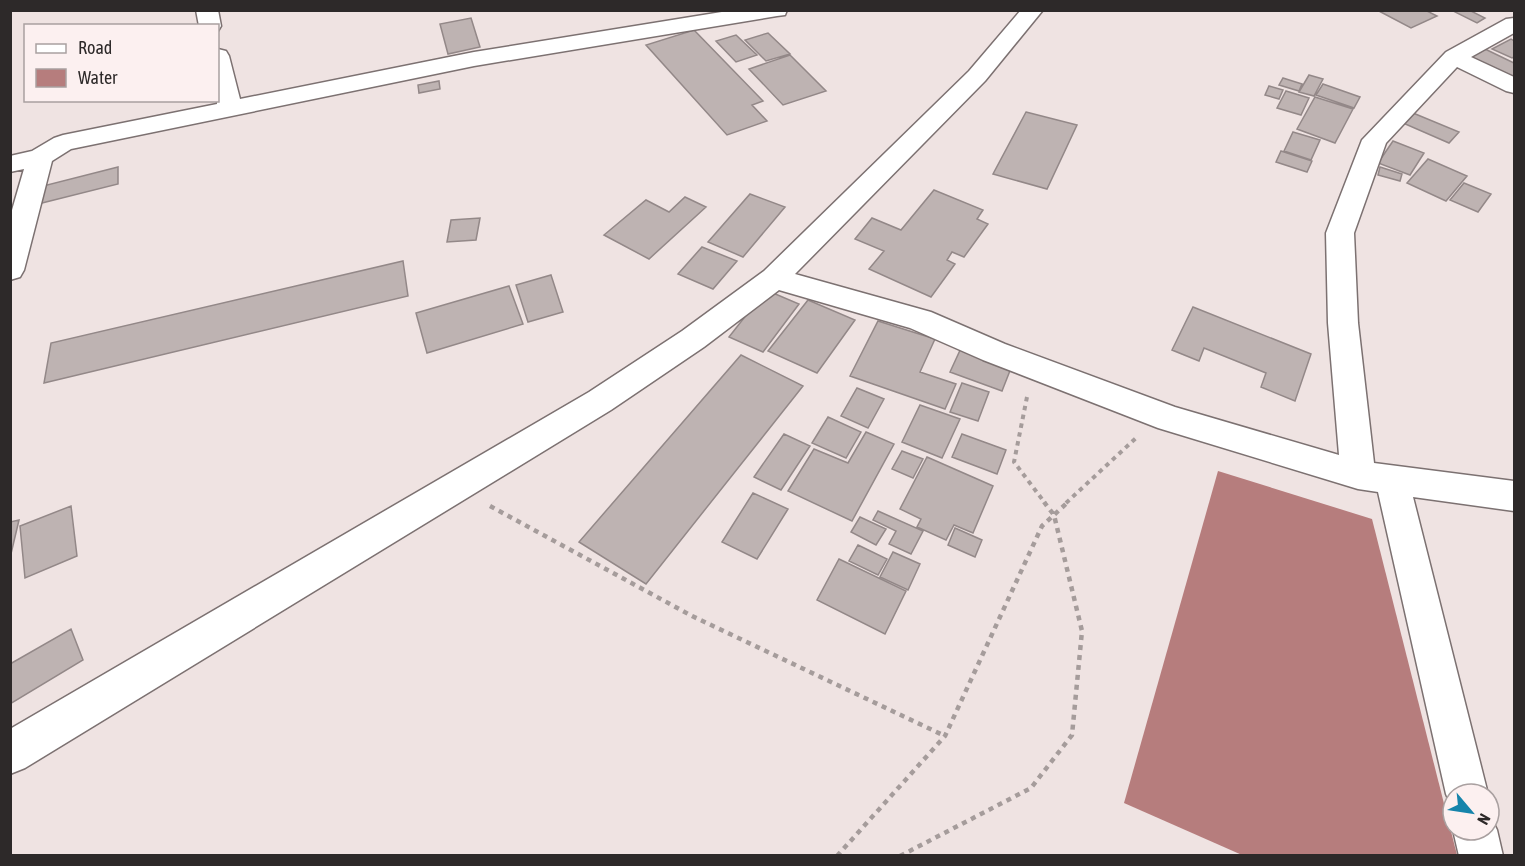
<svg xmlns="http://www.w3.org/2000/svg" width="1525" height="866" font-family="'Asap Condensed',sans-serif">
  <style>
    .water { fill: #b67d7d }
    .building { fill: #beb3b2; stroke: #938888; stroke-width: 1.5 }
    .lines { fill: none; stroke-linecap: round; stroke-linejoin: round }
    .street-casing { stroke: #7c7171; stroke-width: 3 }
    .path-far1 { stroke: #a59c9b; stroke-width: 4; stroke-dasharray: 4.5 4.5; stroke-linecap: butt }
    .path { stroke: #a59c9b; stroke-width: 4.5; stroke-dasharray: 5 5; stroke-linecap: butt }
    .street { fill: #fff; fill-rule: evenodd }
  </style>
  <rect width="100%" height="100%" fill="#efe3e2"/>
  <path class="water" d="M 1218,471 L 1372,519 L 1457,855 L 1242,855 L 1124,803 Z"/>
  <path class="building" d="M 1377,10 L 1425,10 L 1437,16 L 1411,28 Z
    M 1458,10 L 1469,10 L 1485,18 L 1477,23 L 1455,12 Z
    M 471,18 L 480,47 L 448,54 L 440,24 Z
    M 694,30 L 763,101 L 752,105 L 767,121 L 727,135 L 646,45 Z
    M 768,33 L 790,54 L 766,61 L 745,40 Z
    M 736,35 L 757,55 L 736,62 L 716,41 Z
    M 1511,39 L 1514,41 L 1514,57 L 1512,58 L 1492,49 Z
    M 1485,49 L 1514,63 L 1514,79 L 1470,57 Z
    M 790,55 L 826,91 L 783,105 L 749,69 Z
    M 1309,75 L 1323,79 L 1314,96 L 1299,92 Z
    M 1283,78 L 1302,84 L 1299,91 L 1279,85 Z
    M 439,81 L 440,89 L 419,93 L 418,85 Z
    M 1323,84 L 1360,97 L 1354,108 L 1316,95 Z
    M 1269,86 L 1283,90 L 1279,99 L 1265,95 Z
    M 1286,91 L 1309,98 L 1301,115 L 1277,108 Z
    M 1315,97 L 1353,109 L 1335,143 L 1297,129 Z
    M 1026,112 L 1077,125 L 1047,189 L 993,174 Z
    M 1413,113 L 1459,132 L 1449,143 L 1403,123 Z
    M 1293,132 L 1320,140 L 1311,160 L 1284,151 Z
    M 1393,141 L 1424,153 L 1410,175 L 1378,163 Z
    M 1281,151 L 1312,161 L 1307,172 L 1276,162 Z
    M 1428,159 L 1467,176 L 1446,201 L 1407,183 Z
    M 118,167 L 118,184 L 42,203 L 43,186 Z
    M 1380,167 L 1402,174 L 1400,181 L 1378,175 Z
    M 1464,183 L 1491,194 L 1478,212 L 1450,200 Z
    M 934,190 L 983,210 L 977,219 L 988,224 L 964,257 L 952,252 L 947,260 L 955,264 L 931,297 L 869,269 L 884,251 L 855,239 L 872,218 L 901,230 Z
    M 750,194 L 785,207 L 743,257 L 708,242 Z
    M 685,197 L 706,207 L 649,259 L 604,235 L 646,200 L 669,212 Z
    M 480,218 L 476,240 L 447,242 L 451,220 Z
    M 702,247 L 737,261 L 713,289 L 678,274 Z
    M 403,261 L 408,296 L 44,383 L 51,343 Z
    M 551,275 L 563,312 L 528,322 L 516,285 Z
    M 509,286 L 523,324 L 427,353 L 416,313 Z
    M 766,290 L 799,304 L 763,352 L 729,337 Z
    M 808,300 L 855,320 L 817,373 L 768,351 Z
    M 1193,307 L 1311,354 L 1295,401 L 1261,387 L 1266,373 L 1204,348 L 1199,361 L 1172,350 Z
    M 878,321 L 935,339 L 920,372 L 956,384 L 945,409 L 850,376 Z
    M 962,346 L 1013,363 L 1002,391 L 950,372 Z
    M 741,355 L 803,386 L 646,584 L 579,542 Z
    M 962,383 L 989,392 L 978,421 L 950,412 Z
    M 857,388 L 884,399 L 868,428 L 841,416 Z
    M 920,405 L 960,419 L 942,458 L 902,442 Z
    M 828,417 L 861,432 L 846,458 L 812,443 Z
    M 866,432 L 894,444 L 852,521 L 788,491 L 814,449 L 848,463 Z
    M 784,434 L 810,446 L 781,490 L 754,477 Z
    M 962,434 L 1006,450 L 997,474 L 952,457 Z
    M 902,451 L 923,459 L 913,478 L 892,469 Z
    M 927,457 L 993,486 L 973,533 L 954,525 L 946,540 L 917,527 L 921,519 L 900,509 Z
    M 753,493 L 788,509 L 757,559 L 722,542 Z
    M 71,506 L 77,556 L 25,578 L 20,526 Z
    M 878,511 L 923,531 L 911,554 L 889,544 L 896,531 L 873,520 Z
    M 860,517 L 886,529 L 876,545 L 851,532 Z
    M 19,520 L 10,558 L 10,522 Z
    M 955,528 L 982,540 L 975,557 L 948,545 Z
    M 858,545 L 887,559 L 878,575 L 849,561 Z
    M 893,552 L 920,564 L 908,590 L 880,577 Z
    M 839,559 L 906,591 L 885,634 L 817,600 Z
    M 71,629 L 83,660 L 10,704 L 10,664 Z"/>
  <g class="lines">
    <defs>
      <path id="street" d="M 196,10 L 218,10 L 221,26 L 218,31 L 218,26 L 199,26 Z
        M 734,10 L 787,10 L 785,15 L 777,16 L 474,66 L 71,149 L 52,161 L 24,270 L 20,277 L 10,280 L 10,217 L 24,169 L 10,172 L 10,156 L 32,151 L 54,138 L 63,135 L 217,104 L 218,49 L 226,51 L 229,56 L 240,99 L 474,52 Z
        M 1021,10 L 1043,10 L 985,81 L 795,274 L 931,312 L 1005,344 L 1175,407 L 1339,455 L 1328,323 L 1326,233 L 1362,140 L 1446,52 L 1506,19 L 1514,18 L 1514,33 L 1471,57 L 1514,77 L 1514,93 L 1506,91 L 1457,67 L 1386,143 L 1354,233 L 1358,323 L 1374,463 L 1514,481 L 1514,511 L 1413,497 L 1488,794 L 1453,794 L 1453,810 L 1446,794 L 1378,492 L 1358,489 L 1158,428 L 983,360 L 910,328 L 779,290 L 704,347 L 611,410 L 25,768 L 10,774 L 10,729 L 589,392 L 682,331 L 764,271 L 969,71 Z
        M 1489,814 L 1497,830 L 1503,856 L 1459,856 L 1453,830 L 1489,830 Z"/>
    </defs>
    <use href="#street" class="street-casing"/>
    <path class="path-far1" d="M 1027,397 L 1014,462 L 1045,503
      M 1066,503 L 1136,438"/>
    <path class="path" d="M 490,506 L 692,616 L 945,736
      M 837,856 L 945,736 L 1042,526 L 1068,502
      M 900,856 L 1031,788 L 1072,735 L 1082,631 L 1054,515 L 1044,502"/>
    <use href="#street" class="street"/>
  </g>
  <rect width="1525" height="866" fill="none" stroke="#2d2929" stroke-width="24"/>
  <rect x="24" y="24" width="195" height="78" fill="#fcf0f0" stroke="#a9a0a0" stroke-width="1.5"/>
  <rect x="36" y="44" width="30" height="9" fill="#ffffff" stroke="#a9a0a0" stroke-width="1.5"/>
  <text x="78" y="54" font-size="18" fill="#2d2929">Road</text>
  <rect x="36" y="69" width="30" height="18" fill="#b67d7d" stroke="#a9a0a0" stroke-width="1.5"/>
  <text x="78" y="84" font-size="18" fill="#2d2929">Water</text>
  <g transform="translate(1471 812) rotate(119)"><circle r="28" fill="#fcf0f0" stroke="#a9a0a0" stroke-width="1.5"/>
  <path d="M0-4.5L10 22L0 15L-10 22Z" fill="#1684ab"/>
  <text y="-9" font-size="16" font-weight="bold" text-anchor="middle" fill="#2d2929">N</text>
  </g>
</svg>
